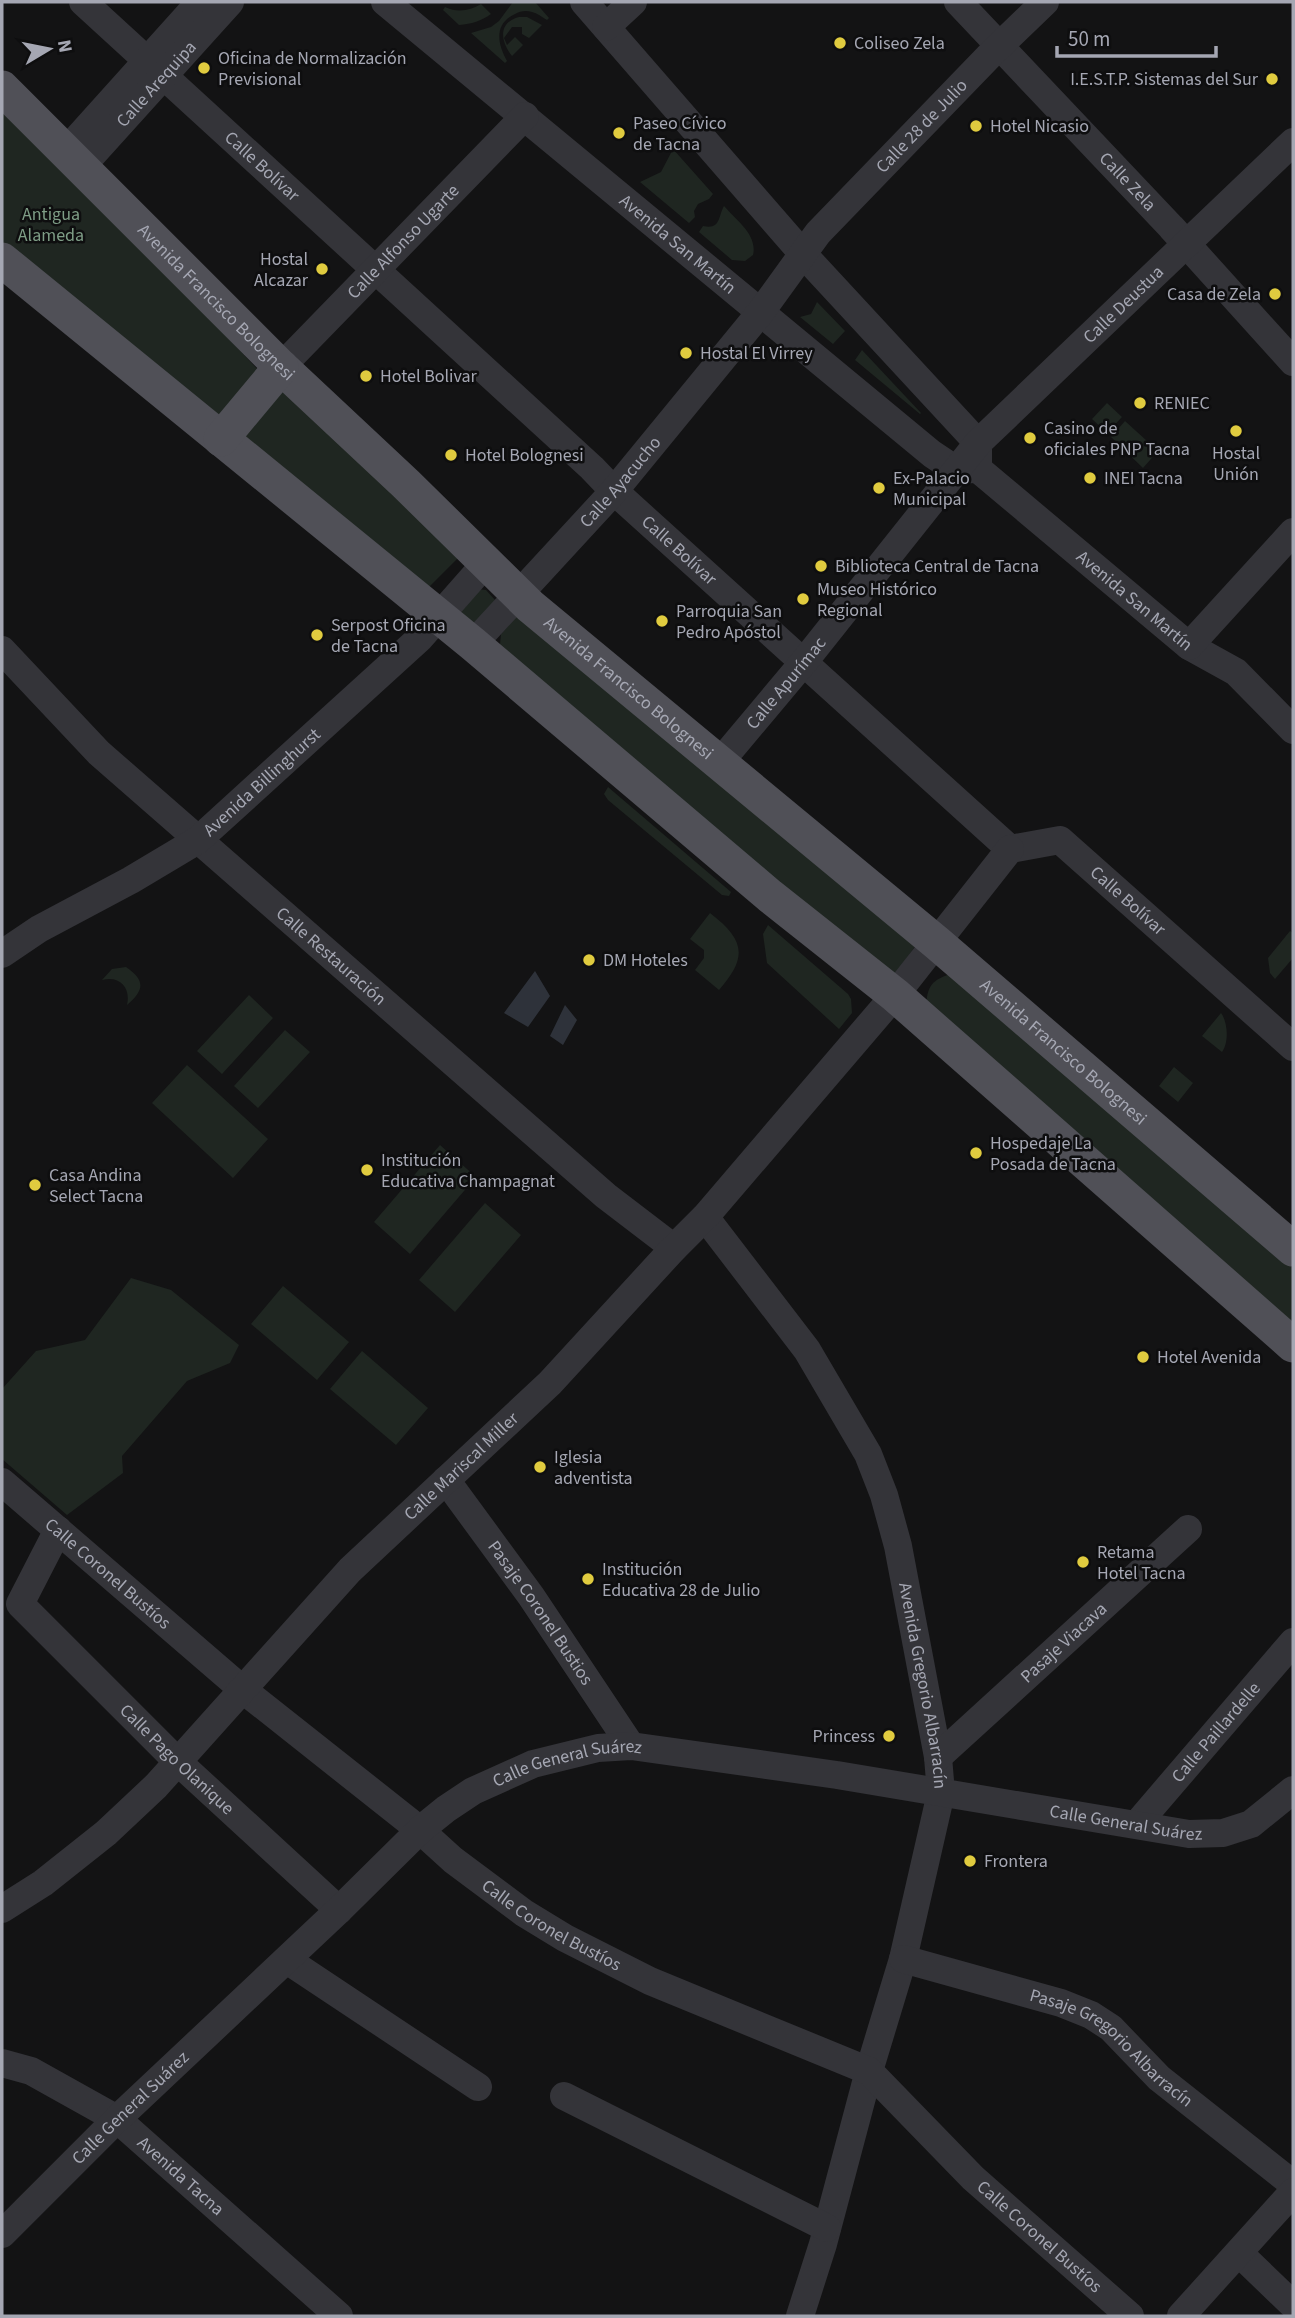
<svg xmlns="http://www.w3.org/2000/svg" width="1295" height="2318" font-family="'Source Sans 3',sans-serif">
  <style>
    .green { fill: #1f2621 }
    .water { fill: #2e323a }
    .lines { fill: none; stroke-linecap: round; stroke-linejoin: round }
    .minor { stroke: #343439; stroke-width: 28 }
    .major { stroke: #505057; stroke-width: 35 }
    .poi-dot { fill: #e0cb3f; stroke: #0e0e0f; stroke-width: 2.5 }
    .labels { text-anchor: middle; dominant-baseline: central; stroke-width: 5; stroke-linejoin: round; paint-order: stroke }
    .poi-label { font-size: 18px; fill: #a5a7b3; stroke: #0e0e0f; text-anchor: start }
    .street-label { font-size: 18px; fill: #a5a7b3; stroke: #0e0e0f }
    .park-label { font-size: 18px; fill: #7e9d86; stroke: #0e0e0f }
  </style>
  <rect width="100%" height="100%" fill="#131314"/>
  <path class="green" d="M 513,2 L 535,2 L 549,18 L 547,20 C 542,17 537,13 532,12 C 526,10 520,11 515,14 C 494,24 497,43 507,61 L 505,63 L 471,33 L 491,27 L 499,21 Z
    M 481,4 L 491,14 C 481,21 472,24 459,25 L 443,10 L 445,7 C 457,13 470,11 481,4 Z
    M 519,17 L 527,17 L 542,25 L 529,38 L 522,34 L 522,27 L 512,27 L 504,38 L 507,45 L 515,37 L 523,45 L 512,56 C 501,42 497,23 519,17 Z
    M 2,105 L 146,251 L 259,371 L 222,419 L 2,247 Z
    M 673,149 L 713,194 L 709,199 L 698,204 L 694,211 L 695,217 L 689,223 L 640,182 L 661,172 Z
    M 724,206 C 736,220 758,235 753,255 L 745,261 L 732,260 L 699,232 L 703,226 C 721,230 718,216 724,206 Z
    M 817,302 L 845,331 L 833,344 L 800,317 L 811,314 Z
    M 862,350 L 921,413 L 920,414 L 855,360 Z
    M 278,384 L 460,556 L 424,592 L 242,442 Z
    M 1107,403 L 1122,417 L 1107,433 L 1092,419 Z
    M 1125,421 L 1158,451 L 1143,468 L 1111,437 Z
    M 476,589 L 486,590 L 495,600 L 481,626 L 462,616 L 462,608 Z
    M 518,615 L 918,942 L 896,974 L 884,973 L 499,655 L 501,634 Z
    M 608,787 L 731,892 L 729,896 L 722,895 L 608,800 L 604,794 Z
    M 710,913 C 745,940 748,957 719,990 L 695,970 L 704,958 L 704,950 L 690,939 Z
    M 768,925 L 848,994 L 851,999 L 852,1013 L 839,1029 L 767,963 L 763,934 Z
    M 1290,931 L 1293,933 L 1293,958 L 1275,979 L 1270,973 L 1268,958 Z
    M 126,967 C 146,981 144,990 127,1005 C 131,988 120,975 102,980 L 112,969 Z
    M 954,973 L 1293,1268 L 1293,1331 L 926,1009 C 927,985 931,980 954,973 Z
    M 249,995 L 273,1018 L 222,1074 L 197,1051 Z
    M 1221,1013 C 1228,1022 1229,1043 1222,1052 L 1202,1036 Z
    M 285,1030 L 310,1052 L 258,1108 L 234,1086 Z
    M 187,1065 L 268,1139 L 233,1178 L 152,1103 Z
    M 1174,1067 L 1193,1083 L 1178,1102 L 1159,1086 Z
    M 440,1145 L 476,1177 L 410,1254 L 374,1222 Z
    M 485,1203 L 521,1235 L 455,1312 L 419,1280 Z
    M 131,1278 L 171,1290 L 239,1345 L 230,1363 L 187,1381 L 122,1456 L 123,1473 L 67,1515 L 2,1459 L 2,1389 L 36,1351 L 85,1340 Z
    M 283,1286 L 349,1342 L 317,1380 L 251,1324 Z
    M 362,1351 L 428,1408 L 396,1445 L 330,1389 Z"/>
  <path class="water" d="M 535,971 L 550,996 L 528,1027 L 504,1013 Z
    M 565,1005 L 577,1020 L 563,1045 L 550,1036 Z"/>
  <g class="lines">
    <g class="minor">
      <path id="s1" d="M 83,2 L 592,468 L 614,491 L 1010,849"/>
      <path id="s2" d="M 385,2 L 932,454 L 956,470 L 975,469"/>
      <path id="s3" d="M 584,2 L 803,254 L 978,443 L 978,469 L 1189,646 L 1236,672 L 1293,730"/>
      <path id="s4" d="M 958,2 L 1171,227 L 1293,362"/>
      <path d="M 606,27 L 633,2"/>
      <path d="M 65,152 L 200,2"/>
      <path id="s5" d="M 81,167 L 230,2"/>
      <path id="s6" d="M 281,367 L 525,116"/>
      <path id="s7" d="M 473,644 L 614,491 L 760,313 L 818,233 L 991,54 L 1045,2"/>
      <path d="M 1189,646 L 1293,532"/>
      <path id="s8" d="M 2,650 L 99,753 L 606,1196 L 674,1248"/>
      <path id="s9" d="M 720,762 L 803,663 L 978,443 L 1293,142"/>
      <path id="s10" d="M 1010,849 L 1060,840 L 1293,1047"/>
      <path id="s11" d="M 2,954 L 39,929 L 131,880 L 198,840 L 419,639 L 485,564"/>
      <path id="s12" d="M 705,1217 L 807,1350 L 868,1454 L 884,1495 L 898,1546 L 938,1757 L 941,1793 L 903,1959 L 869,2071 L 823,2244 L 800,2316"/>
      <path id="s13" d="M 446,1480 L 531,1596 L 631,1746"/>
      <path id="s14" d="M 2,1482 L 242,1689 L 420,1830 L 453,1860 L 524,1913 L 565,1938 L 650,1981 L 869,2071 L 973,2178 L 1130,2316"/>
      <path id="s15" d="M 58,1530 L 20,1604 L 178,1762 L 339,1910"/>
      <path id="s16" d="M 938,1757 L 1188,1529"/>
      <path id="s17" d="M 1137,1824 L 1293,1642"/>
      <path id="s18" d="M 2,1909 L 43,1883 L 106,1833 L 156,1786 L 350,1570 L 550,1383 L 674,1248 L 705,1217 L 895,995 L 1010,849"/>
      <path id="s19" d="M 903,1959 L 1061,2003 L 1091,2015 L 1111,2028 L 1159,2078 L 1293,2184"/>
      <path d="M 287,1960 L 478,2087"/>
      <path id="s20" d="M 2,2063 L 31,2071 L 117,2119 L 339,2316"/>
      <path d="M 564,2096 L 827,2228"/>
      <path id="s21" d="M 2,2234 L 117,2119 L 339,1910 L 420,1830 L 446,1809 L 473,1791 L 533,1764 L 598,1748 L 631,1746 L 837,1775 L 1189,1834 L 1223,1833 L 1251,1824 L 1293,1790"/>
      <path d="M 1239,2253 L 1293,2305"/>
      <path d="M 1181,2316 L 1293,2192"/>
    </g>
    <g class="major">
      <path id="s22" d="M 2,88 L 281,367 L 406,484 L 530,606 L 937,943 L 1293,1249"/>
      <path d="M 2,260 L 473,644 L 770,896 L 895,995 L 1293,1345"/>
      <path d="M 221,439 L 281,367"/>
    </g>
  </g>
  <g class="poi-dot">
    <circle cx="840" cy="43" r="7"/>
    <circle cx="204" cy="68" r="7"/>
    <circle cx="1272" cy="79" r="7"/>
    <circle cx="976" cy="126" r="7"/>
    <circle cx="619" cy="133" r="7"/>
    <circle cx="322" cy="269" r="7"/>
    <circle cx="1275" cy="294" r="7"/>
    <circle cx="686" cy="353" r="7"/>
    <circle cx="366" cy="376" r="7"/>
    <circle cx="1140" cy="403" r="7"/>
    <circle cx="1236" cy="431" r="7"/>
    <circle cx="1030" cy="438" r="7"/>
    <circle cx="451" cy="455" r="7"/>
    <circle cx="1090" cy="478" r="7"/>
    <circle cx="879" cy="488" r="7"/>
    <circle cx="821" cy="566" r="7"/>
    <circle cx="803" cy="599" r="7"/>
    <circle cx="662" cy="621" r="7"/>
    <circle cx="317" cy="635" r="7"/>
    <circle cx="589" cy="960" r="7"/>
    <circle cx="976" cy="1153" r="7"/>
    <circle cx="367" cy="1170" r="7"/>
    <circle cx="35" cy="1185" r="7"/>
    <circle cx="1143" cy="1357" r="7"/>
    <circle cx="540" cy="1467" r="7"/>
    <circle cx="1083" cy="1562" r="7"/>
    <circle cx="588" cy="1579" r="7"/>
    <circle cx="889" cy="1736" r="7"/>
    <circle cx="970" cy="1861" r="7"/>
  </g>
  <g class="labels">
    <g class="poi-label">
      <text x="854" y="43">Coliseo Zela</text>
      <text x="218" y="58">Oficina de Normalización<tspan x="218" dy="21">Previsional</tspan></text>
      <text x="1258" y="79" text-anchor="end">I.E.S.T.P. Sistemas del Sur</text>
      <text x="633" y="123">Paseo Cívico<tspan x="633" dy="21">de Tacna</tspan></text>
      <text x="990" y="126">Hotel Nicasio</text>
      <text x="308" y="259" text-anchor="end">Hostal<tspan x="308" dy="21">Alcazar</tspan></text>
      <text x="1261" y="294" text-anchor="end">Casa de Zela</text>
      <text x="700" y="353">Hostal El Virrey</text>
      <text x="380" y="376">Hotel Bolivar</text>
      <text x="1154" y="403">RENIEC</text>
      <text x="1044" y="428">Casino de<tspan x="1044" dy="21">oficiales PNP Tacna</tspan></text>
      <text x="1236" y="453" text-anchor="middle">Hostal<tspan x="1236" dy="21">Unión</tspan></text>
      <text x="465" y="455">Hotel Bolognesi</text>
      <text x="893" y="478">Ex-Palacio<tspan x="893" dy="21">Municipal</tspan></text>
      <text x="1104" y="478">INEI Tacna</text>
      <text x="835" y="566">Biblioteca Central de Tacna</text>
      <text x="817" y="589">Museo Histórico<tspan x="817" dy="21">Regional</tspan></text>
      <text x="676" y="611">Parroquia San<tspan x="676" dy="21">Pedro Apóstol</tspan></text>
      <text x="331" y="625">Serpost Oficina<tspan x="331" dy="21">de Tacna</tspan></text>
      <text x="603" y="960">DM Hoteles</text>
      <text x="990" y="1143">Hospedaje La<tspan x="990" dy="21">Posada de Tacna</tspan></text>
      <text x="381" y="1160">Institución<tspan x="381" dy="21">Educativa Champagnat</tspan></text>
      <text x="49" y="1175">Casa Andina<tspan x="49" dy="21">Select Tacna</tspan></text>
      <text x="1157" y="1357">Hotel Avenida</text>
      <text x="554" y="1457">Iglesia<tspan x="554" dy="21">adventista</tspan></text>
      <text x="1097" y="1552">Retama<tspan x="1097" dy="21">Hotel Tacna</tspan></text>
      <text x="602" y="1569">Institución<tspan x="602" dy="21">Educativa 28 de Julio</tspan></text>
      <text x="875" y="1736" text-anchor="end">Princess</text>
      <text x="984" y="1861">Frontera</text>
    </g>
    <g class="street-label">
      <text stroke="none"><textPath href="#s5" startOffset="112">Calle Arequipa</textPath></text>
      <text stroke="none"><textPath href="#s7" startOffset="686">Calle 28 de Julio</textPath></text>
      <text stroke="none"><textPath href="#s1" startOffset="243">Calle Bolívar</textPath></text>
      <text stroke="none"><textPath href="#s4" startOffset="247">Calle Zela</textPath></text>
      <text stroke="none"><textPath href="#s6" startOffset="175">Calle Alfonso Ugarte</textPath></text>
      <text stroke="none"><textPath href="#s2" startOffset="380">Avenida San Martín</textPath></text>
      <text stroke="none"><textPath href="#s22" startOffset="303">Avenida Francisco Bolognesi</textPath></text>
      <text stroke="none"><textPath href="#s9" startOffset="611">Calle Deustua</textPath></text>
      <text stroke="none"><textPath href="#s7" startOffset="219">Calle Ayacucho</textPath></text>
      <text stroke="none"><textPath href="#s1" startOffset="810">Calle Bolívar</textPath></text>
      <text stroke="none"><textPath href="#s3" startOffset="822">Avenida San Martín</textPath></text>
      <text stroke="none"><textPath href="#s9" startOffset="103">Calle Apurímac</textPath></text>
      <text stroke="none"><textPath href="#s22" startOffset="868">Avenida Francisco Bolognesi</textPath></text>
      <text stroke="none"><textPath href="#s11" startOffset="313">Avenida Billinghurst</textPath></text>
      <text stroke="none"><textPath href="#s10" startOffset="142">Calle Bolívar</textPath></text>
      <text stroke="none"><textPath href="#s8" startOffset="450">Calle Restauración</textPath></text>
      <text stroke="none"><textPath href="#s22" startOffset="1435">Avenida Francisco Bolognesi</textPath></text>
      <text stroke="none"><textPath href="#s18" startOffset="640">Calle Mariscal Miller</textPath></text>
      <text stroke="none"><textPath href="#s14" startOffset="140">Calle Coronel Bustíos</textPath></text>
      <text stroke="none"><textPath href="#s13" startOffset="163">Pasaje Coronel Bustios</textPath></text>
      <text stroke="none"><textPath href="#s16" startOffset="170">Pasaje Viacava</textPath></text>
      <text stroke="none"><textPath href="#s12" startOffset="527">Avenida Gregorio Albarracín</textPath></text>
      <text stroke="none"><textPath href="#s17" startOffset="121">Calle Paillardelle</textPath></text>
      <text stroke="none"><textPath href="#s15" startOffset="304">Calle Pago Olanique</textPath></text>
      <text stroke="none"><textPath href="#s21" startOffset="747">Calle General Suárez</textPath></text>
      <text stroke="none"><textPath href="#s21" startOffset="1314">Calle General Suárez</textPath></text>
      <text stroke="none"><textPath href="#s14" startOffset="707">Calle Coronel Bustíos</textPath></text>
      <text stroke="none"><textPath href="#s19" startOffset="231">Pasaje Gregorio Albarracín</textPath></text>
      <text stroke="none"><textPath href="#s21" startOffset="180">Calle General Suárez</textPath></text>
      <text stroke="none"><textPath href="#s20" startOffset="214">Avenida Tacna</textPath></text>
      <text stroke="none"><textPath href="#s14" startOffset="1295">Calle Coronel Bustíos</textPath></text>
    </g>
    <g class="park-label">
      <text x="51" y="214">Antigua<tspan x="51" dy="21">Alameda</tspan></text>
    </g>
  </g>
  <rect width="1295" height="2318" fill="none" stroke="#a5a7b3" stroke-width="7"/>
  <g transform="translate(49 49) rotate(80)" stroke="#0e0e0f" stroke-width="5" paint-order="stroke">
  <path d="M0-5L12 26L0 18L-12 26Z" fill="#a5a7b3"/>
  <text y="-10" font-size="19" font-weight="bold" text-anchor="middle" fill="#a5a7b3">N</text>
  </g>
  <path d="M1057 46v10h159v-10" fill="none" stroke="#a5a7b3" stroke-width="3.5"/>
  <text x="1068" y="46" font-size="21" fill="#a5a7b3" stroke="#0e0e0f" stroke-width="5" paint-order="stroke">50 m</text>
</svg>
